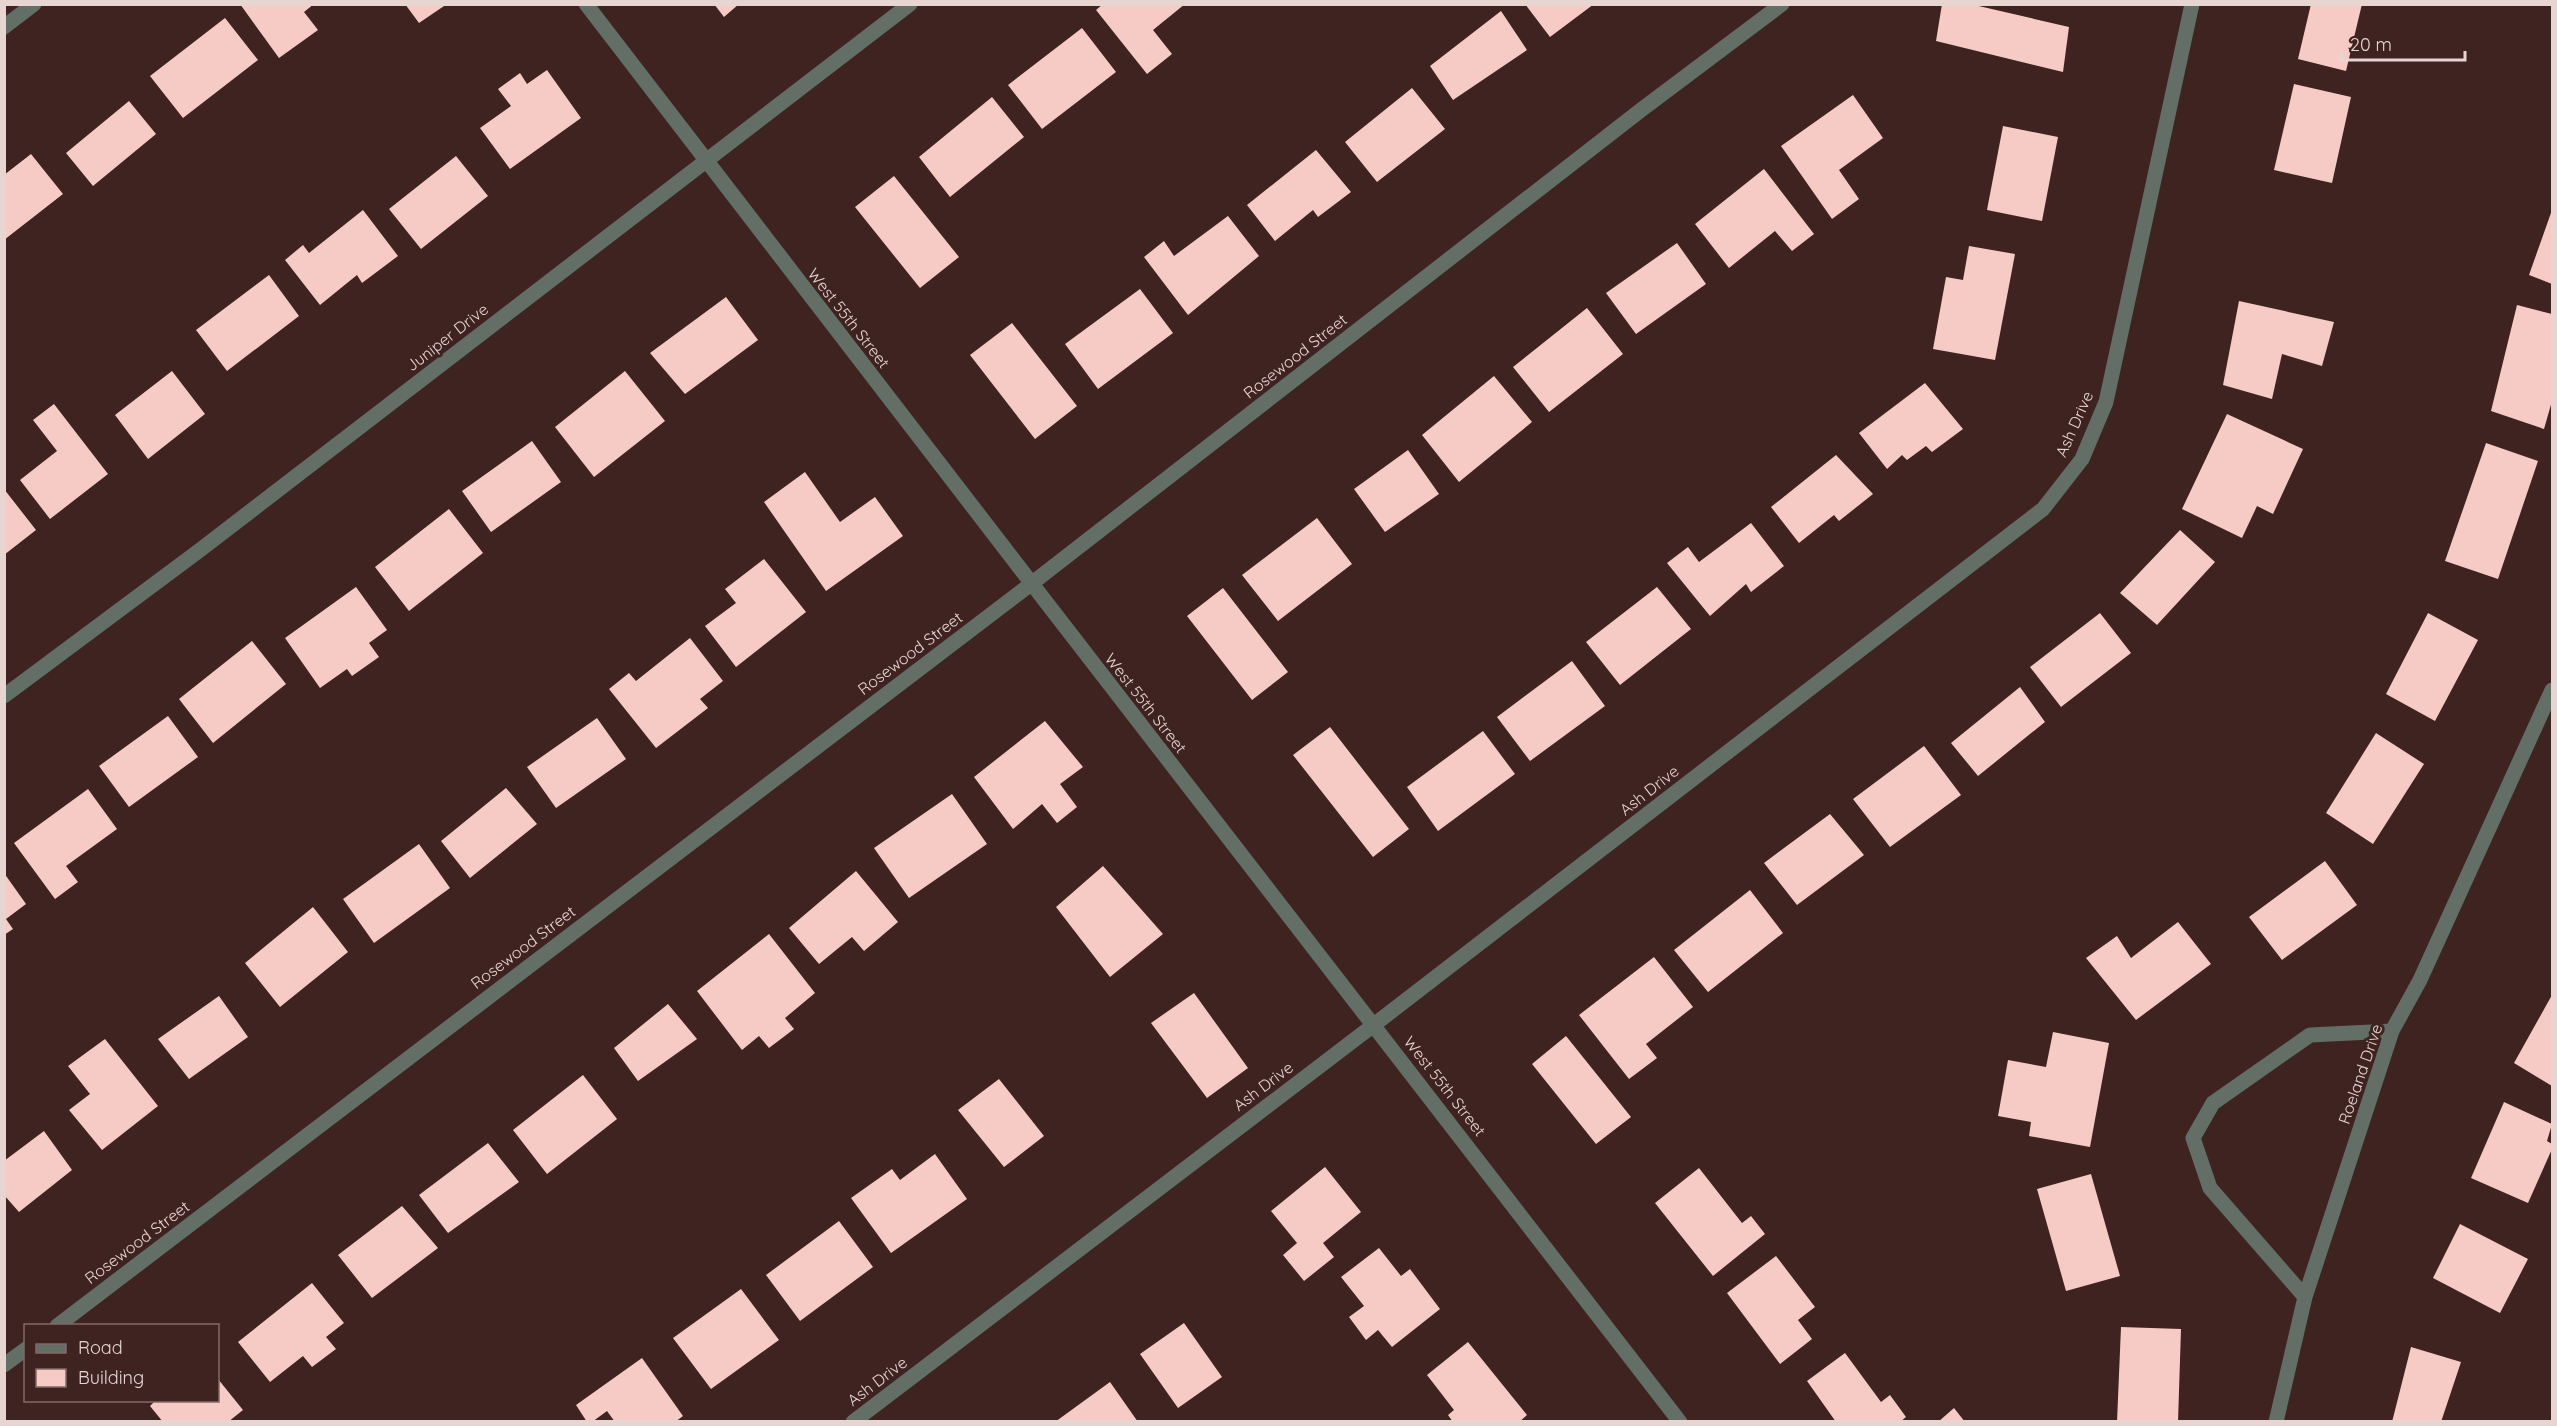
<svg xmlns="http://www.w3.org/2000/svg" width="2557" height="1426" font-family="Quicksand,sans-serif">
  <style>
    .building { fill: #f7cbc5 }
    .lines { fill: none; stroke-linecap: round; stroke-linejoin: round }
    .minor { stroke: #626e66; stroke-width: 15 }
    .labels { text-anchor: middle; dominant-baseline: central; stroke-width: 6; stroke-linejoin: round; paint-order: stroke }
    .street-label { font-size: 16px; fill: #e7d5d2; stroke: #3e2320 }
  </style>
  <rect width="100%" height="100%" fill="#3e2320"/>
  <path class="building" d="M 240,4 L 314,4 L 304,12 L 318,30 L 279,58 Z
    M 405,4 L 447,4 L 419,23 Z
    M 714,4 L 739,4 L 724,17 Z
    M 1103,4 L 1185,4 L 1153,30 L 1172,54 L 1147,74 L 1096,10 Z
    M 1525,4 L 1594,4 L 1550,37 Z
    M 1942,4 L 1970,4 L 2069,27 L 2063,72 L 1936,41 Z
    M 2311,4 L 2362,4 L 2346,71 L 2298,59 Z
    M 1501,11 L 1527,50 L 1453,100 L 1430,66 Z
    M 225,18 L 258,60 L 183,118 L 150,76 Z
    M 1082,28 L 1116,72 L 1042,129 L 1008,85 Z
    M 547,70 L 581,118 L 510,169 L 480,128 L 511,106 L 498,89 L 520,73 L 527,84 Z
    M 2294,84 L 2351,97 L 2332,183 L 2274,170 Z
    M 1412,88 L 1445,129 L 1377,182 L 1345,142 Z
    M 1853,95 L 1883,138 L 1839,170 L 1859,199 L 1832,219 L 1781,146 Z
    M 992,97 L 1024,137 L 950,197 L 919,157 Z
    M 129,101 L 156,134 L 93,186 L 66,153 Z
    M 2003,126 L 2058,137 L 2042,221 L 1987,210 Z
    M 1316,150 L 1351,192 L 1318,217 L 1313,210 L 1275,241 L 1247,205 Z
    M 31,154 L 63,194 L 4,240 L 4,175 Z
    M 456,156 L 488,196 L 421,249 L 389,209 Z
    M 1764,169 L 1814,234 L 1792,251 L 1775,231 L 1729,268 L 1695,224 Z
    M 894,176 L 959,257 L 920,288 L 855,207 Z
    M 363,210 L 398,256 L 362,283 L 357,275 L 320,305 L 285,260 L 303,245 L 309,253 Z
    M 2552,210 L 2552,284 L 2529,275 Z
    M 1228,216 L 1259,256 L 1188,315 L 1144,257 L 1164,241 L 1174,256 Z
    M 1677,243 L 1706,284 L 1636,334 L 1606,293 Z
    M 1969,246 L 2015,254 L 1995,360 L 1933,349 L 1946,277 L 1963,280 Z
    M 269,275 L 299,316 L 227,371 L 196,330 Z
    M 1140,289 L 1173,333 L 1098,389 L 1065,344 Z
    M 726,297 L 758,340 L 685,394 L 650,353 Z
    M 2239,301 L 2334,322 L 2322,366 L 2282,354 L 2272,399 L 2223,385 Z
    M 2517,305 L 2552,314 L 2552,401 L 2544,429 L 2491,411 Z
    M 1587,308 L 1623,354 L 1549,412 L 1513,367 Z
    M 1012,323 L 1077,406 L 1035,439 L 970,355 Z
    M 172,371 L 205,414 L 148,459 L 115,415 Z
    M 625,371 L 665,421 L 594,477 L 555,427 Z
    M 1494,376 L 1532,422 L 1459,482 L 1422,435 Z
    M 1925,383 L 1963,429 L 1932,452 L 1926,446 L 1907,460 L 1902,455 L 1887,469 L 1859,433 Z
    M 54,404 L 108,474 L 50,519 L 20,480 L 57,451 L 33,420 Z
    M 2227,414 L 2303,449 L 2273,514 L 2257,506 L 2242,538 L 2182,509 Z
    M 532,441 L 561,482 L 491,532 L 462,491 Z
    M 2486,443 L 2538,461 L 2498,579 L 2445,561 Z
    M 1408,450 L 1439,494 L 1385,532 L 1354,489 Z
    M 1836,455 L 1873,494 L 1839,521 L 1834,515 L 1799,543 L 1771,507 Z
    M 805,472 L 840,522 L 875,497 L 903,536 L 826,591 L 764,502 Z
    M 4,489 L 36,530 L 4,555 Z
    M 449,509 L 483,553 L 409,611 L 375,567 Z
    M 1317,518 L 1352,564 L 1278,621 L 1242,575 Z
    M 1751,523 L 1784,566 L 1751,592 L 1746,584 L 1710,616 L 1667,563 L 1688,547 L 1699,562 Z
    M 2180,530 L 2215,562 L 2157,625 L 2120,593 Z
    M 764,559 L 806,612 L 736,667 L 705,626 L 736,603 L 725,589 Z
    M 356,587 L 387,630 L 369,643 L 379,657 L 352,676 L 347,669 L 320,688 L 285,638 Z
    M 1657,587 L 1691,629 L 1620,685 L 1586,642 Z
    M 1223,588 L 1288,672 L 1252,700 L 1187,616 Z
    M 2100,613 L 2131,653 L 2061,707 L 2030,667 Z
    M 2428,613 L 2478,640 L 2435,721 L 2386,694 Z
    M 690,638 L 723,681 L 700,699 L 708,708 L 656,748 L 609,689 L 629,673 L 636,681 Z
    M 252,641 L 286,684 L 213,743 L 179,699 Z
    M 1572,661 L 1605,706 L 1530,761 L 1497,717 Z
    M 2020,687 L 2045,722 L 1978,776 L 1951,743 Z
    M 168,716 L 198,757 L 129,807 L 99,766 Z
    M 597,718 L 626,759 L 556,808 L 527,767 Z
    M 1045,721 L 1083,767 L 1060,784 L 1077,807 L 1057,823 L 1042,804 L 1013,829 L 974,777 Z
    M 1330,727 L 1409,829 L 1373,857 L 1293,755 Z
    M 1483,731 L 1515,774 L 1438,831 L 1407,787 Z
    M 2376,733 L 2424,764 L 2373,844 L 2326,813 Z
    M 1924,746 L 1961,795 L 1890,847 L 1853,799 Z
    M 506,788 L 537,824 L 470,878 L 441,841 Z
    M 88,789 L 117,829 L 66,866 L 78,882 L 55,899 L 14,843 Z
    M 952,794 L 987,844 L 909,898 L 874,848 Z
    M 1830,814 L 1864,855 L 1797,905 L 1764,863 Z
    M 419,844 L 450,888 L 374,943 L 343,899 Z
    M 2325,861 L 2357,905 L 2282,960 L 2249,917 Z
    M 1103,866 L 1163,934 L 1110,977 L 1056,907 Z
    M 856,871 L 898,922 L 864,951 L 852,937 L 819,964 L 789,928 Z
    M 4,873 L 26,904 L 6,919 L 13,929 L 4,935 Z
    M 1750,890 L 1783,933 L 1708,992 L 1674,950 Z
    M 313,907 L 348,952 L 280,1007 L 245,963 Z
    M 2178,922 L 2211,964 L 2136,1020 L 2086,958 L 2117,936 L 2131,958 Z
    M 769,934 L 815,993 L 785,1018 L 794,1029 L 769,1048 L 759,1036 L 742,1050 L 697,991 Z
    M 1654,957 L 1693,1007 L 1646,1044 L 1657,1058 L 1629,1079 L 1579,1015 Z
    M 1194,993 L 1248,1068 L 1207,1098 L 1151,1023 Z
    M 2552,995 L 2552,1086 L 2514,1063 Z
    M 219,996 L 248,1037 L 189,1079 L 158,1039 Z
    M 668,1004 L 697,1039 L 638,1081 L 614,1048 Z
    M 2053,1032 L 2109,1043 L 2090,1147 L 2029,1136 L 2031,1122 L 1998,1116 L 2008,1060 L 2046,1067 Z
    M 1566,1036 L 1631,1117 L 1596,1144 L 1532,1064 Z
    M 105,1039 L 158,1106 L 102,1150 L 69,1110 L 90,1094 L 68,1066 Z
    M 583,1075 L 617,1119 L 547,1174 L 513,1130 Z
    M 999,1079 L 1044,1136 L 1004,1167 L 958,1110 Z
    M 2504,1102 L 2552,1124 L 2547,1141 L 2552,1144 L 2552,1149 L 2528,1203 L 2471,1178 Z
    M 44,1131 L 72,1170 L 19,1212 L 4,1195 L 4,1161 Z
    M 488,1143 L 519,1182 L 448,1233 L 419,1195 Z
    M 935,1154 L 967,1199 L 891,1253 L 851,1198 L 892,1169 L 900,1180 Z
    M 1325,1167 L 1361,1212 L 1323,1243 L 1334,1257 L 1304,1281 L 1283,1255 L 1297,1243 L 1271,1211 Z
    M 1699,1168 L 1742,1223 L 1751,1216 L 1765,1234 L 1713,1276 L 1655,1203 Z
    M 2091,1174 L 2120,1276 L 2066,1291 L 2037,1189 Z
    M 402,1206 L 438,1248 L 372,1298 L 338,1255 Z
    M 839,1221 L 873,1267 L 800,1321 L 766,1275 Z
    M 2460,1224 L 2528,1259 L 2500,1313 L 2433,1278 Z
    M 1379,1248 L 1401,1276 L 1410,1269 L 1440,1309 L 1392,1347 L 1378,1330 L 1366,1340 L 1349,1317 L 1364,1306 L 1341,1277 Z
    M 1776,1256 L 1815,1307 L 1798,1320 L 1812,1339 L 1780,1364 L 1727,1293 Z
    M 312,1283 L 344,1323 L 326,1337 L 336,1349 L 312,1367 L 303,1356 L 270,1382 L 238,1342 Z
    M 741,1289 L 779,1340 L 711,1389 L 673,1338 Z
    M 1184,1323 L 1222,1377 L 1178,1408 L 1140,1354 Z
    M 2121,1327 L 2181,1329 L 2178,1422 L 2117,1422 Z
    M 1468,1342 L 1527,1415 L 1519,1422 L 1453,1422 L 1448,1415 L 1454,1410 L 1427,1375 Z
    M 2411,1347 L 2461,1362 L 2441,1422 L 2392,1422 Z
    M 1845,1353 L 1881,1402 L 1890,1395 L 1906,1417 L 1900,1422 L 1836,1422 L 1807,1381 Z
    M 642,1358 L 683,1416 L 675,1422 L 615,1422 L 607,1411 L 592,1422 L 587,1422 L 576,1405 Z
    M 218,1379 L 243,1410 L 228,1422 L 163,1422 L 150,1406 L 156,1400 L 218,1400 Z
    M 1110,1382 L 1138,1422 L 1055,1422 Z
    M 1954,1408 L 1965,1422 L 1938,1422 Z"/>
  <g class="lines">
    <path class="minor" d="M 586,4 C 948,479 1316,948 1680,1422
      M 4,27 L 34,4
      M 4,696 L 200,550 L 910,4
      M 2305,1297 L 2210,1188 L 2193,1138 L 2213,1103 L 2310,1035 L 2392,1031
      M 57,1326 L 1031,584 L 1641,110 L 1782,4
      M 4,1365 L 26,1349
      M 853,1422 L 1375,1024 L 2043,509 L 2082,459 L 2106,402 L 2192,4
      M 2276,1422 L 2305,1297 L 2392,1031 L 2420,980 L 2552,690"/>
  </g>
  <g class="labels">
    <g class="street-label">
      <text transform="translate(849 318) rotate(52)">West 55th Street</text>
      <text transform="translate(447 337) rotate(-38)">Juniper Drive</text>
      <text transform="translate(1295 356) rotate(-38)">Rosewood Street</text>
      <text transform="translate(2074 424) rotate(-66)">Ash Drive</text>
      <text transform="translate(910 653) rotate(-37)">Rosewood Street</text>
      <text transform="translate(1146 703) rotate(52)">West 55th Street</text>
      <text transform="translate(1649 790) rotate(-38)">Ash Drive</text>
      <text transform="translate(523 947) rotate(-37)">Rosewood Street</text>
      <text transform="translate(2360 1074) rotate(-71)">Roeland Drive</text>
      <text transform="translate(1263 1086) rotate(-37)">Ash Drive</text>
      <text transform="translate(1445 1086) rotate(52)">West 55th Street</text>
      <text transform="translate(137 1242) rotate(-37)">Rosewood Street</text>
      <text transform="translate(877 1381) rotate(-37)">Ash Drive</text>
    </g>
  </g>
  <rect width="2557" height="1426" fill="none" stroke="#e7d5d2" stroke-width="12"/>
  <rect x="24" y="1324" width="195" height="78" fill="#3e2320" stroke="#826a67" stroke-width="1.5"/>
  <rect x="36" y="1344" width="30" height="9" fill="#626e66" stroke="#826a67" stroke-width="1.5"/>
  <text x="78" y="1354" font-size="18" fill="#e7d5d2">Road</text>
  <rect x="36" y="1369" width="30" height="18" fill="#f7cbc5" stroke="#826a67" stroke-width="1.5"/>
  <text x="78" y="1384" font-size="18" fill="#e7d5d2">Building</text>
  <path d="M2341 51v9h124v-9" fill="none" stroke="#e7d5d2" stroke-width="3"/>
  <text x="2350" y="51" font-size="18" fill="#e7d5d2" stroke="#3e2320" stroke-width="4.5" paint-order="stroke">20 m</text>
</svg>
